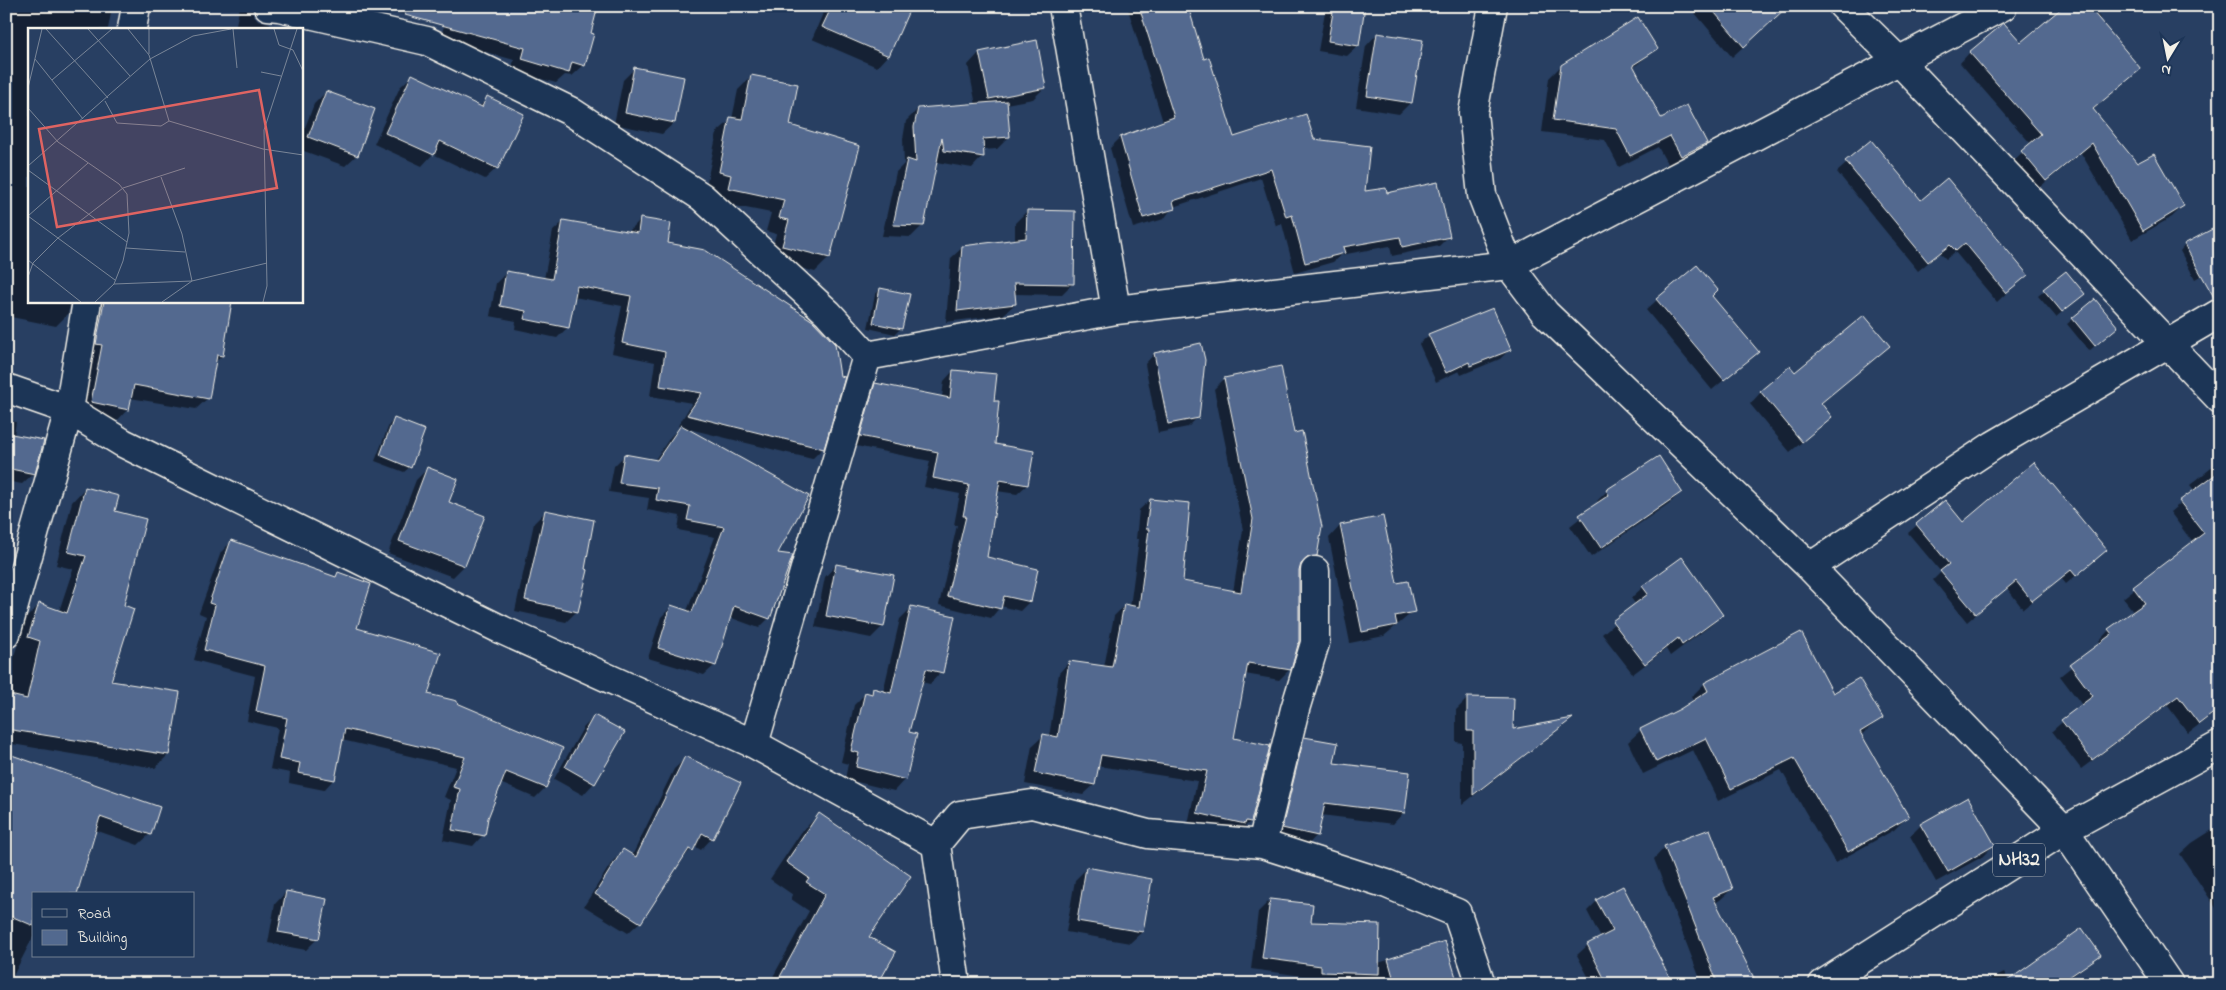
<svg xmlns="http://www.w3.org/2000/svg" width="2226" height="990" font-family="'Indie Flower',sans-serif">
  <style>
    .shadow { fill: #0007 }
    .building { fill: #52698f; stroke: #f4f1e8 }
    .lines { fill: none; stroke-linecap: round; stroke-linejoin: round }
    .minor-casing { stroke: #f4f1e8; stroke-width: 31 }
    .highway-casing { stroke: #f4f1e8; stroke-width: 31 }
    .minor { stroke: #1d3557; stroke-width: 28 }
    .highway { stroke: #1d3557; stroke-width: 28 }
    .labels { text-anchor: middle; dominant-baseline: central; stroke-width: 4; stroke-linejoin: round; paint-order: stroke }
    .shield { fill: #1d3557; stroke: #b4b9bc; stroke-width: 1 }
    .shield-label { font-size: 19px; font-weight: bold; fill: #f4f1e8 }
    .inset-road { fill: none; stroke: #7a8698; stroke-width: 1 }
    .view { fill: #df6462; fill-opacity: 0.15; stroke: #df6462; stroke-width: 2.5 }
    .inset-edge { fill: none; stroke: #f4f1e8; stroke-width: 2.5 }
  </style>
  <rect width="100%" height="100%" fill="#283f62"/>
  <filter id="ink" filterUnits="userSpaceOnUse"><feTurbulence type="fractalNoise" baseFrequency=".02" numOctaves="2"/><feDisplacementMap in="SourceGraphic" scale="10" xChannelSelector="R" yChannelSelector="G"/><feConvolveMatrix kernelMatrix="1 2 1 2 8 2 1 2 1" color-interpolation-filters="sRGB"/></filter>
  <g filter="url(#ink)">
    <path class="shadow" d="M 6,6 L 112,8 L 108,29 L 29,29 L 29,301 L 71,301 L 68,314 L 56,326 L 6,316 L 6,227 L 13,190 L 6,189 L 6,151 L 9,136 L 6,136 Z
      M 240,6 L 252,6 L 252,13 L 258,20 L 270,23 L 269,29 L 235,29 Z
      M 365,6 L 597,6 L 584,65 L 572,76 L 565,75 L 556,83 L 511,71 L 514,60 L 440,39 L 445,23 Z
      M 826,6 L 900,6 L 888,55 L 877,67 L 812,39 Z
      M 1127,6 L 1187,6 L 1203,61 L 1234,139 L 1314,140 L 1363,193 L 1386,194 L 1449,236 L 1439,246 L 1392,256 L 1390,246 L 1341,255 L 1333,262 L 1295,273 L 1282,224 L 1276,226 L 1261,178 L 1173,207 L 1164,219 L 1133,228 L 1110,148 L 1120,138 L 1163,122 Z
      M 1326,6 L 1364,6 L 1358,46 L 1347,56 L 1318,51 Z
      M 1689,6 L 1767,6 L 1765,27 L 1732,57 Z
      M 2066,6 L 2091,6 L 2100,18 L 2098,20 L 2139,69 L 2093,110 L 2137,164 L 2183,206 L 2172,217 L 2132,240 L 2081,153 L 2035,191 L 2011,163 L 2031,144 L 1960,63 L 1970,52 L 2021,44 Z
      M 1377,34 L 1411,102 L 1399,114 L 1356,107 L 1366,46 Z
      M 1656,49 L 1633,68 L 1661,120 L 1706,142 L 1694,154 L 1669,167 L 1658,147 L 1619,167 L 1605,140 L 1542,132 L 1549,78 L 1561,66 Z
      M 979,53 L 1045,87 L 1033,99 L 1006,104 L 1009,137 L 997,149 L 982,150 L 983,156 L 972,168 L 936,162 L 923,225 L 911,237 L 882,236 L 896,172 L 904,164 L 903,139 L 906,121 L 918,109 L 976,105 L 968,65 Z
      M 635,68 L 674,123 L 662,134 L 614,124 L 623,80 Z
      M 412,76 L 479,107 L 488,98 L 497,168 L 485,179 L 433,154 L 422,166 L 374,144 L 400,87 Z
      M 752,76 L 788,126 L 859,147 L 829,258 L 815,272 L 769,259 L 776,234 L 766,231 L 771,213 L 715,202 L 717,189 L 706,186 L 717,132 L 732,119 L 738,90 Z
      M 326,92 L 357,155 L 345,166 L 301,150 L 301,138 L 314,104 Z
      M 1871,142 L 1921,201 L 2026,275 L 1997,302 L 1955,252 L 1946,259 L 1940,253 L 1918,271 L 1837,172 Z
      M 1027,211 L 1073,283 L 1061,295 L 1014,294 L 1015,304 L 1003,315 L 946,322 L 951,258 L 963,247 L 1015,241 L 1015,223 Z
      M 641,219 L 666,244 L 823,448 L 812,459 L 685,428 L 776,553 L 769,618 L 759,628 L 729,617 L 715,665 L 704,675 L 648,658 L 661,617 L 671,607 L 687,611 L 715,537 L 678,530 L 680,516 L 647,510 L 649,498 L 609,492 L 614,466 L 624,456 L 654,461 L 671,436 L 681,427 L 678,426 L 692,403 L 650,396 L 655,362 L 612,353 L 622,306 L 574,297 L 568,327 L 557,338 L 515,329 L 516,321 L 490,316 L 496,283 L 507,272 L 544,279 L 553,231 L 564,221 L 630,233 L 630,230 Z
      M 2185,245 L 2220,265 L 2195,279 L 2180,251 Z
      M 2066,272 L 2078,299 L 2056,317 L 2038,296 Z
      M 880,289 L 901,328 L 895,334 L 868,328 L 875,295 Z
      M 1711,296 L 1757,352 L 1712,390 L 1646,310 L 1657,300 Z
      M 86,301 L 212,301 L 222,356 L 214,363 L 208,398 L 196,409 L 130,398 L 128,409 L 117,421 L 80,414 Z
      M 2073,319 L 2117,327 L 2089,351 L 2067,324 Z
      M 1429,335 L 1509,350 L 1500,359 L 1461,375 L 1459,371 L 1436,382 L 1419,344 Z
      M 1889,346 L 1820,404 L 1819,428 L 1790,452 L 1750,404 L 1761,392 L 1794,373 Z
      M 1154,354 L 1198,417 L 1188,427 L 1158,433 L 1145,364 Z
      M 953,371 L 993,402 L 994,445 L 1027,485 L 1017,494 L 997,491 L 985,558 L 1030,601 L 1020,611 L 1001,606 L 991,618 L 939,605 L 957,525 L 954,525 L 960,494 L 924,487 L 930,461 L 851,445 L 866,394 L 876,384 L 942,397 L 944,381 Z
      M 1224,379 L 1316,555 L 1305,566 L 1299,567 L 1290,669 L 1279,680 L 1245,674 L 1233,739 L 1250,822 L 1239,832 L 1234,833 L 1188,824 L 1197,781 L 1098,766 L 1094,785 L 1083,795 L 1025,784 L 1032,746 L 1043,736 L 1049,737 L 1059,673 L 1069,662 L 1104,667 L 1114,616 L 1124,606 L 1130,607 L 1139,539 L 1136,539 L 1139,510 L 1150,500 L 1181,582 L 1233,592 L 1243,530 L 1214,389 Z
      M 394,419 L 410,467 L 404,472 L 375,461 L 389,425 Z
      M 6,420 L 16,422 L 14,435 L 34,473 L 22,484 L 6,481 Z
      M 2220,461 L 2220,709 L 2188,733 L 2167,705 L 2081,769 L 2052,731 L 2082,705 L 2060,676 L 2101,643 L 2099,641 L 2109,630 L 2134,612 L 2123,598 L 2193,543 L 2170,512 L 2195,491 L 2190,485 Z
      M 428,468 L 448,503 L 483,516 L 464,566 L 453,577 L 388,553 L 416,480 Z
      M 85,488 L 113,512 L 123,606 L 110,682 L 168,755 L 155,768 L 6,743 L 6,681 L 26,618 L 39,605 L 59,611 L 73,569 L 56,565 L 72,502 Z
      M 1607,491 L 1681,492 L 1671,502 L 1591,557 L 1570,526 L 1599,503 L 1597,501 Z
      M 1945,501 L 1963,523 L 2097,558 L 2066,584 L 2061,578 L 2023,609 L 2007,588 L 1967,622 L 1933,580 L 1941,572 L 1908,533 Z
      M 545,512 L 577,611 L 566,622 L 515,611 L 534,523 Z
      M 1382,518 L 1396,585 L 1414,611 L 1384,636 L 1350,643 L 1329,538 L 1340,526 Z
      M 231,542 L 334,578 L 339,573 L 355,629 L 427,695 L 455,704 L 562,748 L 545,788 L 535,798 L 500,783 L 487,817 L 483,835 L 473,846 L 443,840 L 451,800 L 444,797 L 456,767 L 342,740 L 334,779 L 324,790 L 289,783 L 290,773 L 270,769 L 278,728 L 247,721 L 255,676 L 194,660 L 206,616 L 199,613 L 221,552 Z
      M 1681,559 L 1722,615 L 1710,626 L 1670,656 L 1666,649 L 1633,674 L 1602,634 L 1636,605 L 1631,598 L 1643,587 Z
      M 836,565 L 883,626 L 871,638 L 815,627 L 825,577 Z
      M 911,608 L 941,672 L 930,684 L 921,682 L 907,733 L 905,779 L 894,791 L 845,779 L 848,764 L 841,762 L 854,705 L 866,693 L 869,694 L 874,690 L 883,692 L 900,619 Z
      M 1800,634 L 1833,695 L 1881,718 L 1860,736 L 1907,817 L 1894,830 L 1835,863 L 1781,770 L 1718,801 L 1693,750 L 1643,774 L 1628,742 L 1641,730 L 1694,702 L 1691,697 L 1704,684 Z
      M 1468,698 L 1512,731 L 1570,720 L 1462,805 L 1462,743 L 1456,742 L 1456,710 Z
      M 595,716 L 594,783 L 583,795 L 554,779 L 583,728 Z
      M 1305,738 L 1332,764 L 1404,812 L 1393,824 L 1321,815 L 1317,835 L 1306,847 L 1271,840 L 1293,750 Z
      M 6,755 L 150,834 L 138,845 L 95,830 L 34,894 L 34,935 L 13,976 L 6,983 Z
      M 686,758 L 712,838 L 701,850 L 694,846 L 680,862 L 640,922 L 628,933 L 584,906 L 612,862 L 624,850 L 632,856 L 674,769 Z
      M 819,815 L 867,937 L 876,984 L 769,984 L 809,911 L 791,899 L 793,895 L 770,879 L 802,831 Z
      M 1921,825 L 1994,845 L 1982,857 L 1936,882 L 1910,836 Z
      M 2220,825 L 2220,914 L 2180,854 L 2192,843 Z
      M 1665,847 L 1732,889 L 1720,900 L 1715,903 L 1746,984 L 1702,984 L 1654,859 Z
      M 1087,868 L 1142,932 L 1130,943 L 1066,932 L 1075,880 Z
      M 286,892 L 317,939 L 306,950 L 268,943 L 275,904 Z
      M 1270,900 L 1378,963 L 1444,943 L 1457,984 L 1310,984 L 1310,977 L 1251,969 L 1258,912 Z
      M 1597,901 L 1668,984 L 1592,984 L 1577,955 L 1588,945 L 1601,938 L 1587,911 Z
      M 2099,955 L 2068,980 L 2070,984 L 1981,984 L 2004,972 L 2009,981 Z"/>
    <path class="building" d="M 407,6 L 598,6 L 591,33 L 594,34 L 585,66 L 572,62 L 569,73 L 522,59 L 525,48 L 405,15 Z
      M 832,6 L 911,6 L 889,56 L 822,27 Z
      M 1164,6 L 1188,6 L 1204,59 L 1209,57 L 1234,137 L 1306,114 L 1314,139 L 1370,146 L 1365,191 L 1386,188 L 1387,193 L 1438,182 L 1450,237 L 1402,247 L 1400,237 L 1343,247 L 1345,253 L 1305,263 L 1292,215 L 1286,217 L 1271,169 L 1173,201 L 1175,209 L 1143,218 L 1120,137 L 1174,117 L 1141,13 Z
      M 1334,6 L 1365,6 L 1359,46 L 1328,41 Z
      M 1709,6 L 1788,6 L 1744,47 Z
      M 2064,6 L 2088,6 L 2141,69 L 2093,109 L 2137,163 L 2154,154 L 2184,206 L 2143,231 L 2092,143 L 2046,181 L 2021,151 L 2041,134 L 1969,52 L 2004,23 L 2021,42 Z
      M 1638,17 L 1658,49 L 1633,65 L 1661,118 L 1687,105 L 1707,143 L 1681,156 L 1670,136 L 1630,156 L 1616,129 L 1553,120 L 1561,65 Z
      M 1377,33 L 1423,40 L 1412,103 L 1367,96 Z
      M 1037,40 L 1046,88 L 989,99 L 979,52 Z
      M 634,67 L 684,77 L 675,123 L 625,113 Z
      M 412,74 L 482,107 L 487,96 L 524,114 L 498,169 L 440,141 L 434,155 L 385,133 Z
      M 751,75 L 798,84 L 790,125 L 860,146 L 830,258 L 782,246 L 789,220 L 779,218 L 784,200 L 728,188 L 731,175 L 719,172 L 730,117 L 742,119 Z
      M 326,91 L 375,109 L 358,156 L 308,137 Z
      M 1007,101 L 1010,137 L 983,139 L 984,157 L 944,151 L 942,137 L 924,226 L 893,225 L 907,159 L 916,162 L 914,127 L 918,108 Z
      M 1871,140 L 1921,200 L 1947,178 L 2028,275 L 2006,293 L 1965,243 L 1956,251 L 1950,245 L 1928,262 L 1845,161 Z
      M 1027,210 L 1075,211 L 1074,284 L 1014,283 L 1016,304 L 957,311 L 962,246 L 1026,238 Z
      M 640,218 L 671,223 L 668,243 L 705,250 L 813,321 L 835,344 L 840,376 L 845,377 L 824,449 L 687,415 L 702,393 L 660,386 L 665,352 L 622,343 L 631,296 L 577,286 L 569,328 L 524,319 L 526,311 L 500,306 L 506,271 L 552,279 L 563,220 L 638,233 Z
      M 2220,225 L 2220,297 L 2215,299 L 2184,244 Z
      M 1697,265 L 1718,290 L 1712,296 L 1759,352 L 1724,380 L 1656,299 Z
      M 2066,271 L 2085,294 L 2062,312 L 2043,289 Z
      M 880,288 L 910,294 L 902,329 L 873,323 Z
      M 2095,299 L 2118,327 L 2095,346 L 2072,318 Z
      M 104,301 L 232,301 L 223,356 L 217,355 L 209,399 L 134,385 L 129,410 L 91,402 L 102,345 L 96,344 Z
      M 1493,308 L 1511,350 L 1470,366 L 1469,362 L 1446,373 L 1428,334 Z
      M 1864,315 L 1890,346 L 1821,403 L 1832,417 L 1802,442 L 1760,391 L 1790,366 L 1795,372 Z
      M 1201,343 L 1205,360 L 1199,418 L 1168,424 L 1154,353 Z
      M 1281,366 L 1294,433 L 1302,431 L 1322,527 L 1317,556 L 1307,558 L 1301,564 L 1299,571 L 1299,641 L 1291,670 L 1248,663 L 1234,738 L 1270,746 L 1251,822 L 1246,821 L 1245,824 L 1197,813 L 1207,771 L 1101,755 L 1095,785 L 1035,773 L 1043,734 L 1058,737 L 1069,661 L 1112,667 L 1124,604 L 1139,607 L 1149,529 L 1146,529 L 1150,499 L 1190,503 L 1183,581 L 1241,592 L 1253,519 L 1224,378 Z
      M 953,370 L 997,374 L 994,401 L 999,401 L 995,444 L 1034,451 L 1028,485 L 1000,480 L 987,557 L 1038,569 L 1031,602 L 1004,596 L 1001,609 L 947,596 L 966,516 L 963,516 L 969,485 L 933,478 L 938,452 L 860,436 L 875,383 L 950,398 Z
      M 394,418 L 425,430 L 411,468 L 380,455 Z
      M 681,425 L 809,496 L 778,553 L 793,555 L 770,619 L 734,606 L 716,666 L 658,648 L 671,605 L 692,612 L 724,527 L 687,520 L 690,506 L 656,500 L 658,488 L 619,483 L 624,454 L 657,460 Z
      M 6,433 L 44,440 L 35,474 L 6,468 Z
      M 1659,456 L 1682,492 L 1601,548 L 1579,515 L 1609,495 L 1606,490 Z
      M 2034,462 L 2107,550 L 2076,576 L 2071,570 L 2032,601 L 2016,581 L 1976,614 L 1940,571 L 1949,564 L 1916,524 L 1945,500 L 1963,522 Z
      M 427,467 L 458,479 L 449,502 L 485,516 L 465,566 L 399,541 Z
      M 2220,471 L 2220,708 L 2199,724 L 2178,696 L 2092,760 L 2061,720 L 2093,696 L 2070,665 L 2112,634 L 2108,629 L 2145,603 L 2133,587 L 2204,533 L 2179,501 Z
      M 85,487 L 119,496 L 115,511 L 146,519 L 124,605 L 134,609 L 111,681 L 180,692 L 169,755 L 6,729 L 6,694 L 27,699 L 40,641 L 28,637 L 39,603 L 67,613 L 86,556 L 68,552 Z
      M 545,510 L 594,520 L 585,569 L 588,570 L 578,612 L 525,600 Z
      M 1383,516 L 1397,583 L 1408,581 L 1415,612 L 1395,616 L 1397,625 L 1362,632 L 1340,525 Z
      M 231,540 L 336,577 L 338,572 L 371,584 L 357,628 L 441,653 L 428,694 L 457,701 L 457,703 L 563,748 L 546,788 L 506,772 L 488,818 L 485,836 L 452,830 L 460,789 L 453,787 L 465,757 L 345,729 L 335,780 L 298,773 L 300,763 L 279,759 L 287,718 L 256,711 L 265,666 L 204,650 L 215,605 L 209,603 Z
      M 1682,557 L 1723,615 L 1682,645 L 1678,638 L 1645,664 L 1612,621 L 1648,594 L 1642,586 Z
      M 836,564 L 894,575 L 884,627 L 826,616 Z
      M 911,606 L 955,616 L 943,673 L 926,669 L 909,732 L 917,734 L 906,780 L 856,767 L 859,753 L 851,751 L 865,692 L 872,694 L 873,688 L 891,693 Z
      M 1801,632 L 1833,693 L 1859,678 L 1883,718 L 1860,732 L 1909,817 L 1848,852 L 1794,758 L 1731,789 L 1706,738 L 1656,762 L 1640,729 L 1680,709 L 1708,691 L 1704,683 Z
      M 1467,697 L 1514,698 L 1513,729 L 1573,718 L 1473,795 L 1473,731 L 1467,731 Z
      M 594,715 L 625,732 L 595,784 L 565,767 Z
      M 1304,737 L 1338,743 L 1334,763 L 1410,772 L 1405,813 L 1325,803 L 1318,836 L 1282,828 Z
      M 6,753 L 160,807 L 151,835 L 100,817 L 77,894 L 34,894 L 34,926 L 6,914 Z
      M 685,756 L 741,783 L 713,839 L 702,833 L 693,851 L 689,849 L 641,923 L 595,894 L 623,849 L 636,857 Z
      M 1968,797 L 1995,845 L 1948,872 L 1920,824 Z
      M 819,813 L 911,876 L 869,937 L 896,952 L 878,984 L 776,984 L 825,894 L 806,882 L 809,878 L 786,862 Z
      M 1710,829 L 1733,889 L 1713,897 L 1757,984 L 1718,984 L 1664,846 Z
      M 1086,867 L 1152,879 L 1143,932 L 1077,921 Z
      M 1623,886 L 1673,984 L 1607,984 L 1587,944 L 1613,931 L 1596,900 Z
      M 286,891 L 327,899 L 319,939 L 278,932 Z
      M 1270,899 L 1313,904 L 1311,922 L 1380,924 L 1379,974 L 1321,972 L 1321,966 L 1262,958 Z
      M 2082,928 L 2101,955 L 2059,984 L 2003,984 Z
      M 1445,941 L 1458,984 L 1395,984 L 1388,959 Z"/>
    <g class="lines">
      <defs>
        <path id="minor" d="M 268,6 L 279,7 L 427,41 L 570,111 L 702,197 L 828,313 L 867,356 L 754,744
          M 1063,6 L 1116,310
          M 1493,6 L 1473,113 L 1482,195 L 1509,265 L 1545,313 L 1810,567 L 2064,830 L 2169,984
          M 1843,6 L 1898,60 L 2220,399
          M 132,29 L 136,6
          M 867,356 L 1116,310 L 1509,265 L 2003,6
          M 6,388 L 69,410 L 123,443 L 502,630 L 754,744 L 936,844 L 960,815 L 1032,804 L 1148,834 L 1262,844 L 1387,884 L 1457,913 L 1481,984
          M 1810,567 L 1994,445 L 2220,313
          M 6,634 L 69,410 L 87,301
          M 936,844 L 956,984
          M 1262,844 L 1295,709 L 1315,643 L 1315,571"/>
        <path id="highway" d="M 1823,984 L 2064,830 L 2220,745"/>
      </defs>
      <use href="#minor" class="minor-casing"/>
      <use href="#highway" class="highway-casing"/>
      <use href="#minor" class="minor"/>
      <use href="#highway" class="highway"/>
    </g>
  </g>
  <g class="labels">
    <rect class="shield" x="1993" y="843.5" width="52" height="33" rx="4"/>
    <g class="shield-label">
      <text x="2019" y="860">NH32</text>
    </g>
  </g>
  <g transform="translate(28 28)">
    <rect width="275" height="275" fill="#283f62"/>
    <path class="inset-road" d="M 18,1 L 80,70M 60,1 L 102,48M 100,1 L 121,27 L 141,93M 205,1 L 209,40M 246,1 L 251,17 L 265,22 L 275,43M 121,26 L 121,1M 7,31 L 55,91M 233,44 L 253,48M 24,52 L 84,1M 0,60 L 14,1M 77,73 L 89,95 L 133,98 L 141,93 L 235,121 L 275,127M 0,80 L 30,114 L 91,156 L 99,166 L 101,205 L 95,233 L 86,256 L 67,274M 0,138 L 122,31 L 165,8 L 203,1M 0,142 L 99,214M 133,149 L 154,206 L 164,253 L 134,274M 0,188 L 87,252M 0,188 L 60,135M 98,220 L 157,224M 0,232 L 53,274M 0,249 L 5,235 L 30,210 L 95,160 L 157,140M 86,256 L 164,253 L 239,235M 235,274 L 239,258 L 236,102 L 269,1"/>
    <path class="view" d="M 231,62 L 249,160 L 29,199 L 11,101 Z"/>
    <rect width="275" height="275" class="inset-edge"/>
  </g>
  <rect width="2226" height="990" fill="none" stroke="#1d3557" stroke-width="25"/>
  <rect x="12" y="12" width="2201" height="965" fill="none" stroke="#f4f1e8" stroke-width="2" filter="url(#ink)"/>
  <rect x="32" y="892" width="162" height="65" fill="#1d3557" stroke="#738091"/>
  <rect x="42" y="909" width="25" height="8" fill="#1d3557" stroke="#738091"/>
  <text x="78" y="918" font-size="15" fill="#f4f1e8">Road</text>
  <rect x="42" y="930" width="25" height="15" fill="#52698f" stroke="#738091"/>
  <text x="78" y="942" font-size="15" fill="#f4f1e8">Building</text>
  <g transform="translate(2168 58) rotate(190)" stroke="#1d3557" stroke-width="4" paint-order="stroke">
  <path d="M0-4L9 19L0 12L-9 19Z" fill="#f4f1e8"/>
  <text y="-8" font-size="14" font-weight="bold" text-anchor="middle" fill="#f4f1e8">N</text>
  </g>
</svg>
